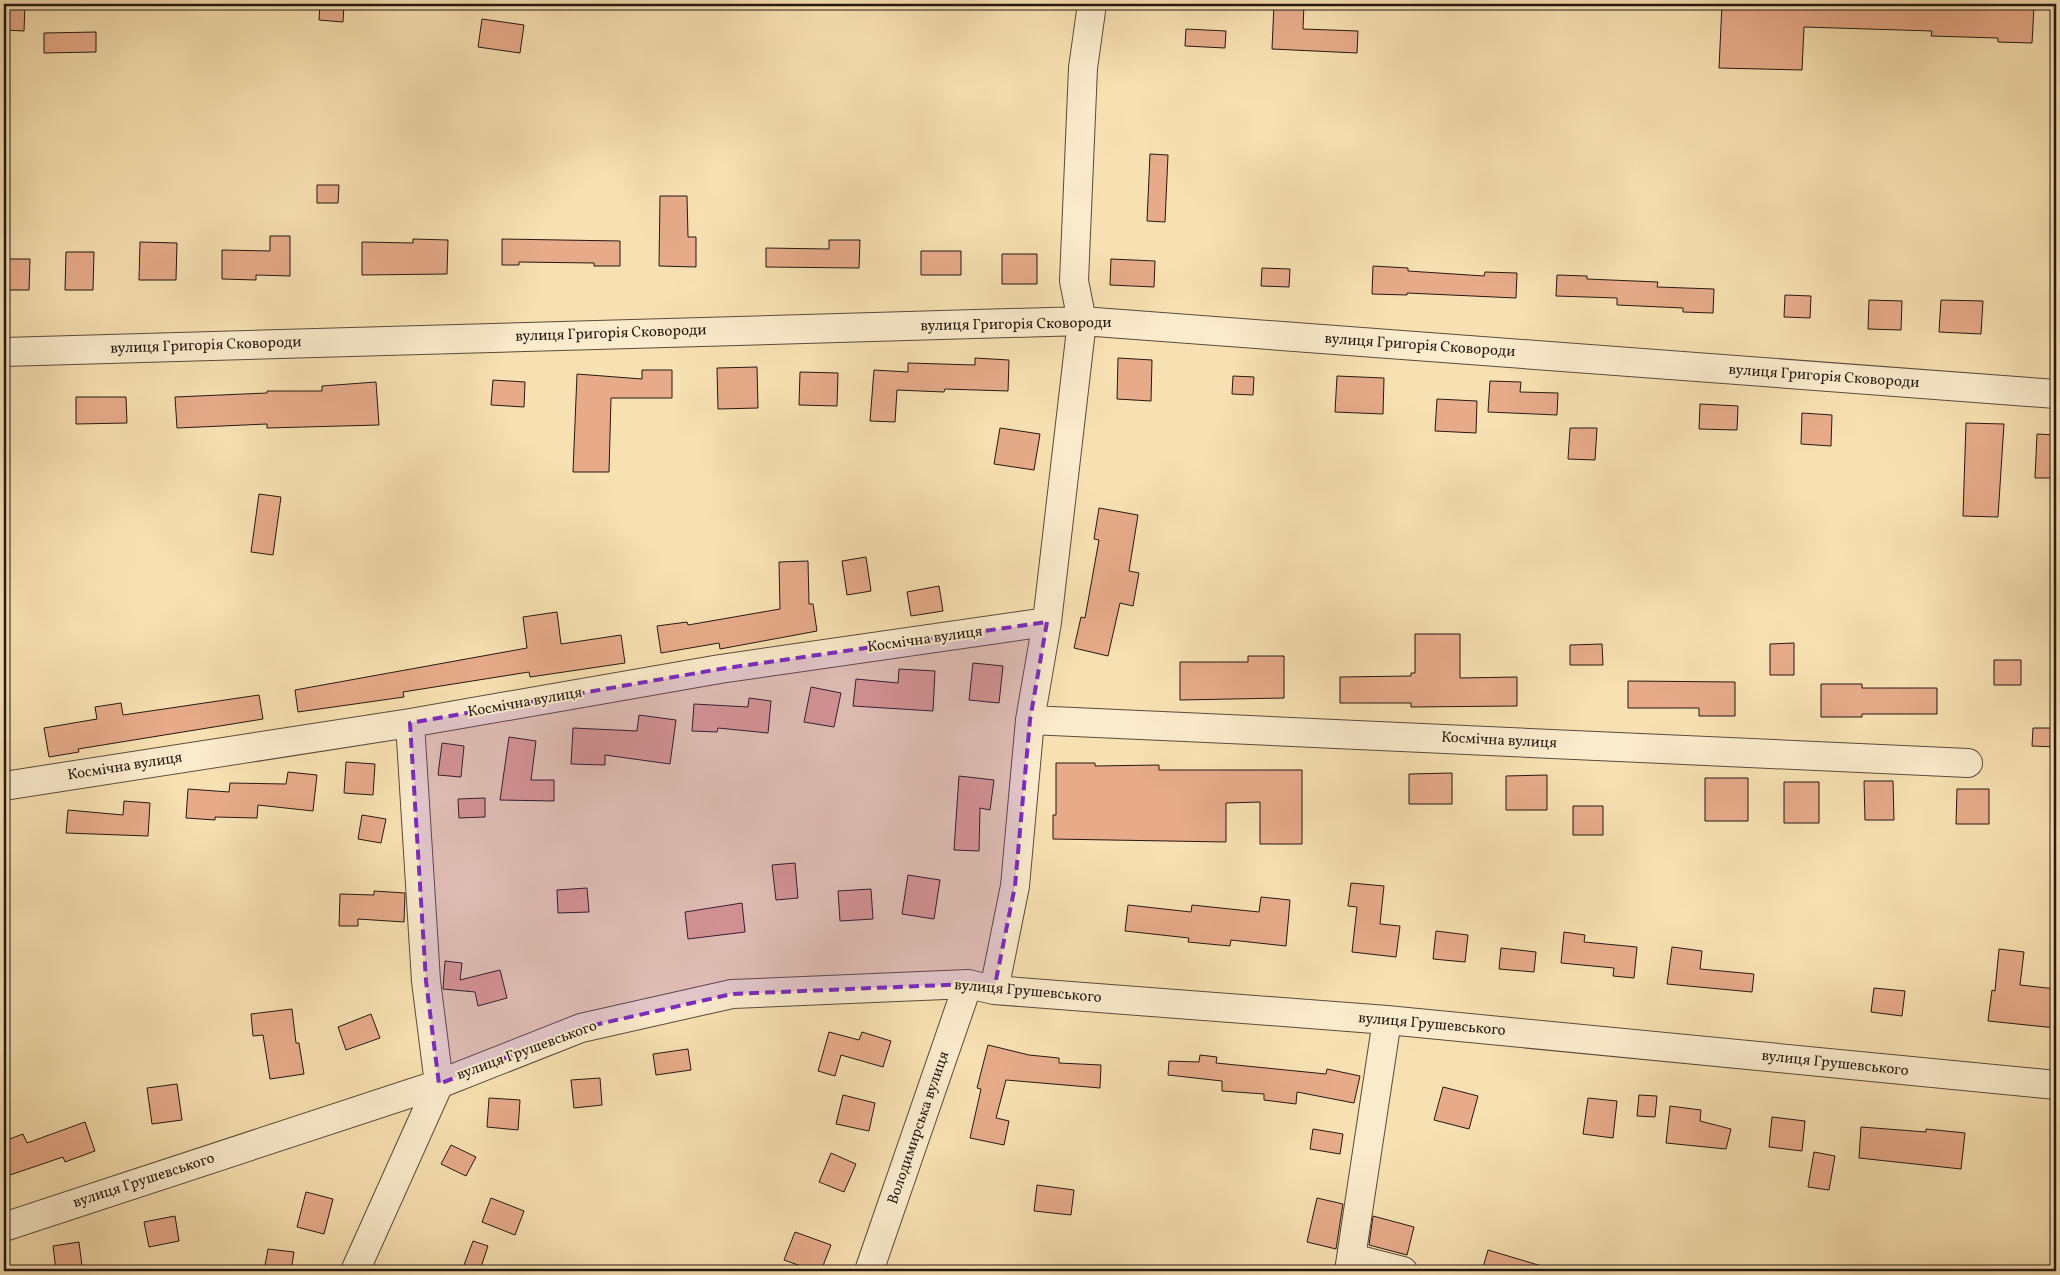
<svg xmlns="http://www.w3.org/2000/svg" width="2060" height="1275" font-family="Vollkorn,serif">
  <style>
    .building { fill: #e7ab8a; stroke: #251912 }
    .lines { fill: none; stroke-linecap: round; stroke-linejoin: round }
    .minor-casing { stroke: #5a4b3a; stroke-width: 30 }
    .minor { stroke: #faebcc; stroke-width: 28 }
    .marked { fill: #7b2cbf; fill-opacity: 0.2; stroke: #7b2cbf; stroke-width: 4; stroke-dasharray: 10 6; stroke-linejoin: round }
    .labels { text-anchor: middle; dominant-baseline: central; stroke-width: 4; stroke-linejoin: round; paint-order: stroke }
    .street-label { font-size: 15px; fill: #251912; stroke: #faebcc }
  </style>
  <rect width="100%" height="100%" fill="#f7e0b1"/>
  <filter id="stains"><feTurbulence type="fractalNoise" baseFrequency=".004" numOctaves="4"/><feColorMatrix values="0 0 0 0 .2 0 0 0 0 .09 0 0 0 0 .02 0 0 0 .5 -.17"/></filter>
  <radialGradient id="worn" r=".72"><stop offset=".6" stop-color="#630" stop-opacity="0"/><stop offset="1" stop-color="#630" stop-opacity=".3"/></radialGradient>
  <path class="building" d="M 4,4 L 25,4 L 24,31 L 4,30 Z
    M 320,4 L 344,4 L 343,22 L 319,20 Z
    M 1274,4 L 1304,4 L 1303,29 L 1358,31 L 1357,53 L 1272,49 Z
    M 1722,4 L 1969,4 L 2034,7 L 2032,43 L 1998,42 L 1998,38 L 1931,36 L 1932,31 L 1804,27 L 1802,70 L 1719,68 Z
    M 482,19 L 524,25 L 520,53 L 478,47 Z
    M 1186,29 L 1226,31 L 1225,48 L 1185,46 Z
    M 96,32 L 96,52 L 44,53 L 44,33 Z
    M 1150,154 L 1168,155 L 1165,222 L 1147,221 Z
    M 317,185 L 339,185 L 338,203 L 317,203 Z
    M 660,196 L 687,196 L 688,237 L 696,237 L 696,267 L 659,266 Z
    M 270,236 L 290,236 L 290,276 L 256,275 L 256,280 L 222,279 L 222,250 L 270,251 Z
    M 413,239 L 448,240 L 447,274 L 362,275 L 362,242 L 413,243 Z
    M 502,239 L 620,241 L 620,266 L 594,266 L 594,263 L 519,262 L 519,265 L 502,265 Z
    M 829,240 L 860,240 L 859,268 L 766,267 L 766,248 L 829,249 Z
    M 140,242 L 177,243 L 176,280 L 139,280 Z
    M 921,251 L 961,251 L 961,275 L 921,275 Z
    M 66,252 L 94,252 L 93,290 L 65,290 Z
    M 1002,254 L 1037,254 L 1037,284 L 1002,284 Z
    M 4,259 L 30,259 L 29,290 L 4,290 Z
    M 1111,259 L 1155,261 L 1154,287 L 1110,285 Z
    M 1373,266 L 1408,268 L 1408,271 L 1484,276 L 1485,272 L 1517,273 L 1516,298 L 1407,293 L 1407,295 L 1372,294 Z
    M 1262,268 L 1290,269 L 1289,287 L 1261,286 Z
    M 1557,275 L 1587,276 L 1587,279 L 1658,282 L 1657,287 L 1714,289 L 1713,313 L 1683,312 L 1683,308 L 1617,305 L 1617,298 L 1556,296 Z
    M 1785,295 L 1811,296 L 1810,318 L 1784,317 Z
    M 1869,300 L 1902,301 L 1901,330 L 1868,329 Z
    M 1941,300 L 1983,301 L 1981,334 L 1939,332 Z
    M 975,358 L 1009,360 L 1008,391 L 945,389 L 944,392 L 897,390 L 895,422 L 870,421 L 874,370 L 908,372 L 908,363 L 975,365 Z
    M 1118,358 L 1152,360 L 1151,401 L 1117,399 Z
    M 757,367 L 758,408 L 718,409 L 717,368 Z
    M 642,370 L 672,370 L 672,398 L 611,398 L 609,472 L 573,472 L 577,374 L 642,379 Z
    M 800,372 L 838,373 L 837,406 L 799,405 Z
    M 1233,376 L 1254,377 L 1253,395 L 1232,394 Z
    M 1337,376 L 1384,378 L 1383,414 L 1335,412 Z
    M 493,380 L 525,382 L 524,407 L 491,405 Z
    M 1490,381 L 1521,382 L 1520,392 L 1558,393 L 1557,415 L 1488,412 Z
    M 376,382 L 379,425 L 267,428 L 267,424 L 177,428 L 175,397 L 267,393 L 267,391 L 322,391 L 322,386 Z
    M 76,397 L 126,397 L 127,423 L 76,424 Z
    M 1437,399 L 1477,401 L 1476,433 L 1435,431 Z
    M 1700,404 L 1738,406 L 1737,430 L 1699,429 Z
    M 1802,413 L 1832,415 L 1831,446 L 1801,444 Z
    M 1966,423 L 2004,424 L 1998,517 L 1963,516 Z
    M 1000,428 L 1040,434 L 1034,470 L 994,464 Z
    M 1570,428 L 1597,428 L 1595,460 L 1568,459 Z
    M 2037,434 L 2056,435 L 2056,478 L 2035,478 Z
    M 259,494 L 281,497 L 273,555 L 251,552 Z
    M 1099,508 L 1138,515 L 1129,571 L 1139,573 L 1133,606 L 1120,603 L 1108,656 L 1074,648 L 1081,617 L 1085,618 L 1099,540 L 1094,539 Z
    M 866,557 L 871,591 L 847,595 L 842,561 Z
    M 808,561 L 809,604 L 813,604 L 817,631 L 720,649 L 719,643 L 661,653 L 657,626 L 687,622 L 688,625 L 780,609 L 779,562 Z
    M 939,586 L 943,611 L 911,616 L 907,592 Z
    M 557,612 L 561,644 L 621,635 L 625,663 L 530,677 L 529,672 L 403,692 L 404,697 L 298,712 L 295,690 L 527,648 L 523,617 Z
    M 1415,634 L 1460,634 L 1460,678 L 1517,677 L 1517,706 L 1411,707 L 1411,703 L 1340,703 L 1340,677 L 1411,676 L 1411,673 L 1415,673 Z
    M 1794,643 L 1794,675 L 1770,675 L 1770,644 Z
    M 1602,644 L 1603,665 L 1570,665 L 1570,645 Z
    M 1248,656 L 1284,656 L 1284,698 L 1180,700 L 1180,662 L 1248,662 Z
    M 1994,660 L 2021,660 L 2021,685 L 1994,685 Z
    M 973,663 L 1003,666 L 999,703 L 969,700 Z
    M 899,669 L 935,671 L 933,711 L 853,706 L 856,679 L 898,683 Z
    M 1628,681 L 1735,682 L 1735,716 L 1699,716 L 1699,708 L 1628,708 Z
    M 1821,684 L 1862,684 L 1862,688 L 1937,688 L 1937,714 L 1862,714 L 1862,717 L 1821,717 Z
    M 811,687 L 841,693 L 834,727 L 804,722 Z
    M 259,695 L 263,719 L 78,749 L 79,752 L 49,757 L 44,728 L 97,719 L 95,707 L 121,703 L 123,715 Z
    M 749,698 L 771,701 L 768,733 L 718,728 L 717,732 L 692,731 L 694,704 L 748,707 Z
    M 639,715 L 676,720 L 670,764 L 605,755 L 605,765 L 571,764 L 573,728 L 637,731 Z
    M 2033,728 L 2056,728 L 2056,747 L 2032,746 Z
    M 509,737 L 536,741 L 531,780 L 554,780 L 554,801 L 500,800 Z
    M 442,743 L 464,746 L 461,777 L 438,775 Z
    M 346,762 L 375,764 L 373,795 L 344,793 Z
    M 1056,763 L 1095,763 L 1095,766 L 1159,765 L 1159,770 L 1302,770 L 1302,844 L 1260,844 L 1260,802 L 1226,803 L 1226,842 L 1053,839 L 1053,815 L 1056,815 Z
    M 288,772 L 317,775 L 313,811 L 258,805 L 257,818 L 215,817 L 215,820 L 186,818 L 188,789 L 229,792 L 230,783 L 286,784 Z
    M 1452,773 L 1452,804 L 1409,804 L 1409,774 Z
    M 1547,775 L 1547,810 L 1506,810 L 1506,776 Z
    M 959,776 L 994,780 L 990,810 L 980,808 L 979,851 L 954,850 Z
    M 1705,778 L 1748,778 L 1748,821 L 1705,821 Z
    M 1864,781 L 1893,781 L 1894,820 L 1865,820 Z
    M 1784,782 L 1819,782 L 1819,823 L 1784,823 Z
    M 1957,789 L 1989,789 L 1989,824 L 1956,824 Z
    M 485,798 L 485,817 L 459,818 L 458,799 Z
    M 124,801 L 150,803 L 148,836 L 66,833 L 68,810 L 123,815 Z
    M 1573,806 L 1603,806 L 1603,835 L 1573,835 Z
    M 362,815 L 386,819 L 381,843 L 358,839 Z
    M 795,863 L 798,898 L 776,900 L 772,865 Z
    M 908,875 L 940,880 L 934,919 L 902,914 Z
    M 1351,883 L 1384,886 L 1380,924 L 1400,926 L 1396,957 L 1352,952 L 1357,907 L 1348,906 Z
    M 587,888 L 589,912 L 558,913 L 557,890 Z
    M 871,889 L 873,919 L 840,921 L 838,891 Z
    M 374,891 L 405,893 L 404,922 L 358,919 L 358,926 L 339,926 L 340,894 L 374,895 Z
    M 1261,897 L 1290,900 L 1286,946 L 1231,940 L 1230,946 L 1188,942 L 1189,938 L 1125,931 L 1128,905 L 1191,912 L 1192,905 L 1259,912 Z
    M 742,903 L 745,932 L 688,939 L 685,912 Z
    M 1436,931 L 1468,935 L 1465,962 L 1433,959 Z
    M 1564,932 L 1585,935 L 1584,942 L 1637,947 L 1634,978 L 1613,976 L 1614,968 L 1561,963 Z
    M 1672,947 L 1702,951 L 1700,969 L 1754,974 L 1752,992 L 1667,984 Z
    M 1501,948 L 1536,952 L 1534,972 L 1499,969 Z
    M 1999,949 L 2024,952 L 2020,985 L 2056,989 L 2056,1028 L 1988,1021 L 1992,990 L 1995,991 Z
    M 445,961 L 462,963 L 460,980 L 500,970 L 507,998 L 478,1006 L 475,992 L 443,989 Z
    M 1874,988 L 1905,991 L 1902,1016 L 1871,1012 Z
    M 292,1009 L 296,1043 L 299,1043 L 304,1074 L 270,1079 L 263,1035 L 253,1036 L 251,1014 Z
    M 371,1014 L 380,1038 L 346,1050 L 338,1027 Z
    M 829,1032 L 859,1040 L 862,1032 L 891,1041 L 883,1067 L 841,1055 L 835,1076 L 818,1071 Z
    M 988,1045 L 1029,1055 L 1059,1058 L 1059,1063 L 1101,1065 L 1100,1088 L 1006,1080 L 996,1118 L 1009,1121 L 1004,1145 L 970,1138 L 981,1089 L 977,1088 Z
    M 688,1049 L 691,1070 L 656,1075 L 653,1054 Z
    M 1200,1055 L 1217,1057 L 1216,1063 L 1326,1074 L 1327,1069 L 1360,1076 L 1354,1103 L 1297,1092 L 1296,1104 L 1264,1100 L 1264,1094 L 1222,1091 L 1222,1081 L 1168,1075 L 1169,1061 L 1199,1062 Z
    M 600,1078 L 602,1105 L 574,1108 L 571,1080 Z
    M 177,1084 L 182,1120 L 152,1124 L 147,1088 Z
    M 1443,1087 L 1478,1096 L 1469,1129 L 1434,1120 Z
    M 843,1095 L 875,1103 L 869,1131 L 836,1124 Z
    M 1639,1095 L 1657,1096 L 1655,1117 L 1637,1116 Z
    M 489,1098 L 520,1100 L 518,1130 L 487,1127 Z
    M 1588,1098 L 1617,1101 L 1613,1138 L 1583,1134 Z
    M 1670,1106 L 1701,1110 L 1700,1121 L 1731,1129 L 1726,1149 L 1666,1143 Z
    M 1772,1117 L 1805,1121 L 1802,1151 L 1769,1147 Z
    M 85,1122 L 95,1151 L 65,1162 L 63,1157 L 4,1177 L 4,1141 L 23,1134 L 27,1143 Z
    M 1861,1127 L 1926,1132 L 1926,1129 L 1965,1133 L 1961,1169 L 1859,1158 Z
    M 1313,1129 L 1343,1134 L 1340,1154 L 1310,1149 Z
    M 451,1145 L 476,1157 L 466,1176 L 441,1164 Z
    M 1814,1152 L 1835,1156 L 1829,1190 L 1808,1187 Z
    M 831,1153 L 856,1164 L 844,1192 L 819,1182 Z
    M 1037,1185 L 1074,1190 L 1071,1215 L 1034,1211 Z
    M 306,1192 L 333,1199 L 324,1234 L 297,1227 Z
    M 491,1198 L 524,1211 L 515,1235 L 482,1222 Z
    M 1317,1198 L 1343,1204 L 1336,1249 L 1307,1242 Z
    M 175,1216 L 179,1241 L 149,1247 L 144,1222 Z
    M 1373,1216 L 1414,1227 L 1407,1255 L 1369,1245 Z
    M 795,1232 L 831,1245 L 821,1271 L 815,1271 L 784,1260 Z
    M 473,1241 L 488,1246 L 480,1270 L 464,1265 Z
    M 79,1242 L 82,1266 L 56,1270 L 53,1246 Z
    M 268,1249 L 294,1252 L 291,1271 L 264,1271 Z
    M 1488,1250 L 1545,1267 L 1544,1271 L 1482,1271 Z"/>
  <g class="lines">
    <defs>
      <path id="minor" d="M 4,352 L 1082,321 L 2056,394
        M 1030,720 L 1968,763
        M 4,786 L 410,723 L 720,669 L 1047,622
        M 994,990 L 1015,886 L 1030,720 L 1047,622 L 1082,321 L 1074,281 L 1083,68 L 1092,4
        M 4,1227 L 439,1084 L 581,1028 L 732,994 L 968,984 L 994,990 L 1387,1020 L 2056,1085
        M 1352,1258 L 1403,1271
        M 355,1271 L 439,1084 L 426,981 L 410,723
        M 869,1271 L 968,984
        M 1349,1271 L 1387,1020"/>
    </defs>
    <use href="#minor" class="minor-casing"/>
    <use href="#minor" class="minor"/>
  </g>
  <path class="marked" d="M 1047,622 L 1030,720 L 1015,886 L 994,990 L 968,984 L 732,994 L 581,1028 L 439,1084 L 426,981 L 410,723 L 720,669 Z"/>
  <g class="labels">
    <g class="street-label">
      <text transform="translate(1016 325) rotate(-1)">вулиця Григорія Сковороди</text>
      <text transform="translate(611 334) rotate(-2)">вулиця Григорія Сковороди</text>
      <text transform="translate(206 346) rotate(-2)">вулиця Григорія Сковороди</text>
      <text transform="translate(1420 346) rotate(4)">вулиця Григорія Сковороди</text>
      <text transform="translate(1824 377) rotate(4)">вулиця Григорія Сковороди</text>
      <text transform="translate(925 640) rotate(-8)">Космічна вулиця</text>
      <text transform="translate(525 703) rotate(-10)">Космічна вулиця</text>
      <text transform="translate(1499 741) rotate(3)">Космічна вулиця</text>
      <text transform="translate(125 767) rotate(-9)">Космічна вулиця</text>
      <text transform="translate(1028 992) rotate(5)">вулиця Грушевського</text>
      <text transform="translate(1432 1025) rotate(5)">вулиця Грушевського</text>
      <text transform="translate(527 1051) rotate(-20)">вулиця Грушевського</text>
      <text transform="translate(1835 1064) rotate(6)">вулиця Грушевського</text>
      <text transform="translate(919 1128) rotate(-71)">Володимирська вулиця</text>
      <text transform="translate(144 1181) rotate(-18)">вулиця Грушевського</text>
    </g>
  </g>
  <rect width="2060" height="1275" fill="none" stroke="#f7e0b1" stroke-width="20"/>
  <rect x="5" y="5" width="2050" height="1265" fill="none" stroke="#251912" stroke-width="2.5"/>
  <rect x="10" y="10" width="2040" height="1255" fill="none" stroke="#251912"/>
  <rect width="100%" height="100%" filter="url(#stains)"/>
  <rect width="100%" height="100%" fill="url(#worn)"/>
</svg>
